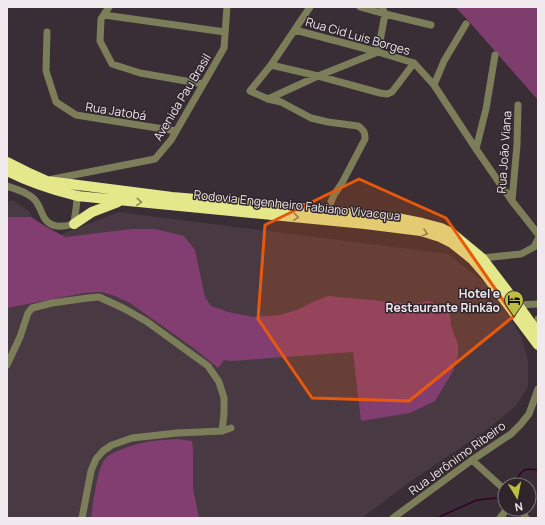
<svg xmlns="http://www.w3.org/2000/svg" width="545" height="525" font-family="Manrope,sans-serif">
  <style>
    .built { fill: #483943 }
    .green { fill: #7e3e6d }
    .forest { fill: #833e71 }
    .lines { fill: none; stroke-linecap: round; stroke-linejoin: round }
    .stream { stroke: #330128; stroke-width: 1.5 }
    .minor { stroke: #7c7e5a; stroke-width: 7 }
    .highway { stroke: #e4e78a; stroke-width: 10 }
    .oneway { stroke: #8a865a }
    .marked { fill: #e8590c; fill-opacity: 0.2; stroke: #e8590c; stroke-width: 3; stroke-linejoin: round }
    .labels { text-anchor: middle; dominant-baseline: central; stroke-width: 3; stroke-linejoin: round; paint-order: stroke }
    .street-label { font-size: 12px; fill: #f0e9ee; stroke: #2f252b }
    .poi-label { font-size: 12px; font-weight: bold; fill: #f0e9ee; stroke: #2f252b; text-anchor: end }
  </style>
  <rect width="100%" height="100%" fill="#392e35"/>
  <path class="built" d="M 13,200 L 29,211 L 37,228 L 59,235 L 119,212 L 448,254 L 485,283 L 505,309 L 521,336 L 528,360 L 528,387 L 516,406 L 484,432 L 411,481 L 362,518 L 7,518 L 7,202 Z"/>
  <path class="green" d="M 455,7 L 538,7 L 538,100 L 465,17 Z"/>
  <path class="forest" d="M 9,217 L 31,217 L 45,226 L 65,237 L 132,229 L 155,229 L 184,236 L 195,250 L 205,297 L 211,306 L 228,312 L 253,317 L 280,315 L 297,310 L 315,301 L 328,296 L 412,304 L 429,301 L 438,305 L 450,314 L 451,325 L 458,345 L 458,356 L 453,371 L 435,401 L 410,413 L 361,421 L 353,352 L 231,361 L 224,360 L 218,368 L 196,350 L 130,303 L 115,296 L 101,292 L 84,293 L 7,308 L 7,218 Z
    M 178,439 L 192,441 L 193,450 L 193,488 L 199,518 L 91,518 C 93,505 97,467 106,458 C 112,451 137,444 146,442 C 157,440 167,440 178,439 Z"/>
  <g class="lines">
    <path class="stream" d="M 513,485 C 523,472 519,467 538,470
      M 438,518 L 441,516 L 477,500 L 497,498"/>
    <path class="minor" d="M 109,7 L 101,19 L 100,41 L 112,64 L 140,73 L 203,84
      M 310,7 L 271,65 L 250,91 L 268,99 L 281,102 L 311,118 L 328,122 L 358,126 C 364,130 365,132 365,139 L 342,183 L 334,195 L 327,211
      M 360,7 L 385,14 L 431,25
      M 104,15 L 225,32
      M 295,30 L 378,52 L 414,63 L 434,85 L 476,149 L 512,201 L 538,234
      M 47,32 L 46,71 L 56,102 L 76,115 L 176,131
      M 271,65 L 318,76 L 380,93 L 387,94 L 392,92 L 414,63
      M 434,85 L 444,61 L 466,24
      M 268,99 L 318,76 L 378,52 L 385,14 L 382,7
      M 476,149 L 486,109 L 495,55
      M 53,179 L 155,159 L 171,140 L 224,48 L 227,7
      M 7,186 C 17,190 28,192 35,200 C 40,206 41,213 45,219 C 52,229 64,227 74,224 C 75,211 80,197 74,184
      M 512,201 L 517,145 L 518,105
      M 482,258 L 521,254 L 534,247 L 538,239
      M 518,305 L 538,304
      M 536,331 L 538,319
      M 7,365 L 20,337 L 28,313 L 32,308 L 52,303 L 88,298 L 99,297 L 123,308 L 146,321 L 208,366 L 219,382 L 224,398 L 224,414 L 222,431
      M 472,460 L 505,490
      M 520,509 L 526,518
      M 82,518 L 91,471 L 96,459 L 103,451 L 112,445 L 132,438 L 177,433 L 222,431 L 231,428
      M 393,518 L 472,460 L 511,434 L 520,425 L 529,414 L 538,389
      M 500,518 L 507,509"/>
    <path class="highway" d="M 7,162 L 27,172 L 47,181 L 172,197 L 269,205 L 397,218 L 422,223 L 441,228 L 453,234 L 482,258 L 518,305 L 538,333
      M 7,171 C 29,182 53,190 77,196 L 365,224 L 421,231 L 440,237 L 452,243 L 472,259 L 485,274 L 538,345
      M 74,224 L 92,212 L 118,202"/>
  </g>
  <defs><path id="oneway-chevron" d="M-2-3.5L2.5 0L-2 3.5" fill="none" stroke-width="1.6" stroke-linecap="round" stroke-linejoin="round"/></defs>
  <g class="oneway">
    <use href="#oneway-chevron" transform="translate(139 202) rotate(4)"/>
    <use href="#oneway-chevron" transform="translate(296 217) rotate(5)"/>
    <use href="#oneway-chevron" transform="translate(425 233) rotate(15)"/>
  </g>
  <path class="marked" d="M 359,179 L 446,218 L 514,316 L 409,401 L 312,398 L 258,319 L 265,225 Z"/>
  <defs>
    <symbol id="hotel-pin" viewBox="-11 -11 22 30"><path d="M0 17L-7.5 6A9.5 9.5 0 1 1 7.5 6Z" fill="#bdbf43" stroke="#2f252b"/><path d="M-6-4.5h1.5V1H6V5H4.5V3h-9V5H-6ZM-4 0a1.8 1.8 0 1 1 3.6 0ZM.5 0V-2.5h3Q6-2.5 6 0Z" fill="#111"/></symbol>
  </defs>
  <g fill-rule="evenodd">
    <use href="#hotel-pin" x="503" y="289" width="22" height="30"/>
  </g>
  <g class="labels">
    <g class="street-label">
      <text transform="translate(358 36) rotate(16)">Rua Cid Luis Borges</text>
      <text transform="translate(182 97) rotate(-59)">Avenida Pau Brasil</text>
      <text transform="translate(116 111) rotate(9)">Rua Jatobá</text>
      <text transform="translate(504 152) rotate(-86)">Rua João Viana</text>
      <text transform="translate(297 205) rotate(6)">Rodovia Engenheiro Fabiano Vivacqua</text>
      <text transform="translate(457 458) rotate(-36)">Rua Jerônimo Ribeiro</text>
    </g>
    <g class="poi-label">
      <text x="500" y="293">Hotel e<tspan x="500" dy="14">Restaurante Rinkão</tspan></text>
    </g>
  </g>
  <rect width="545" height="525" fill="none" stroke="#f0e9ee" stroke-width="16"/>
  <g transform="translate(517 497) rotate(170)"><circle r="19" fill="#2f252b" stroke="#7c7379"/>
  <path d="M0-3L7 15L0 10L-7 15Z" fill="#bdbf43"/>
  <text y="-6" font-size="11" font-weight="bold" text-anchor="middle" fill="#f0e9ee">N</text>
  </g>
</svg>
